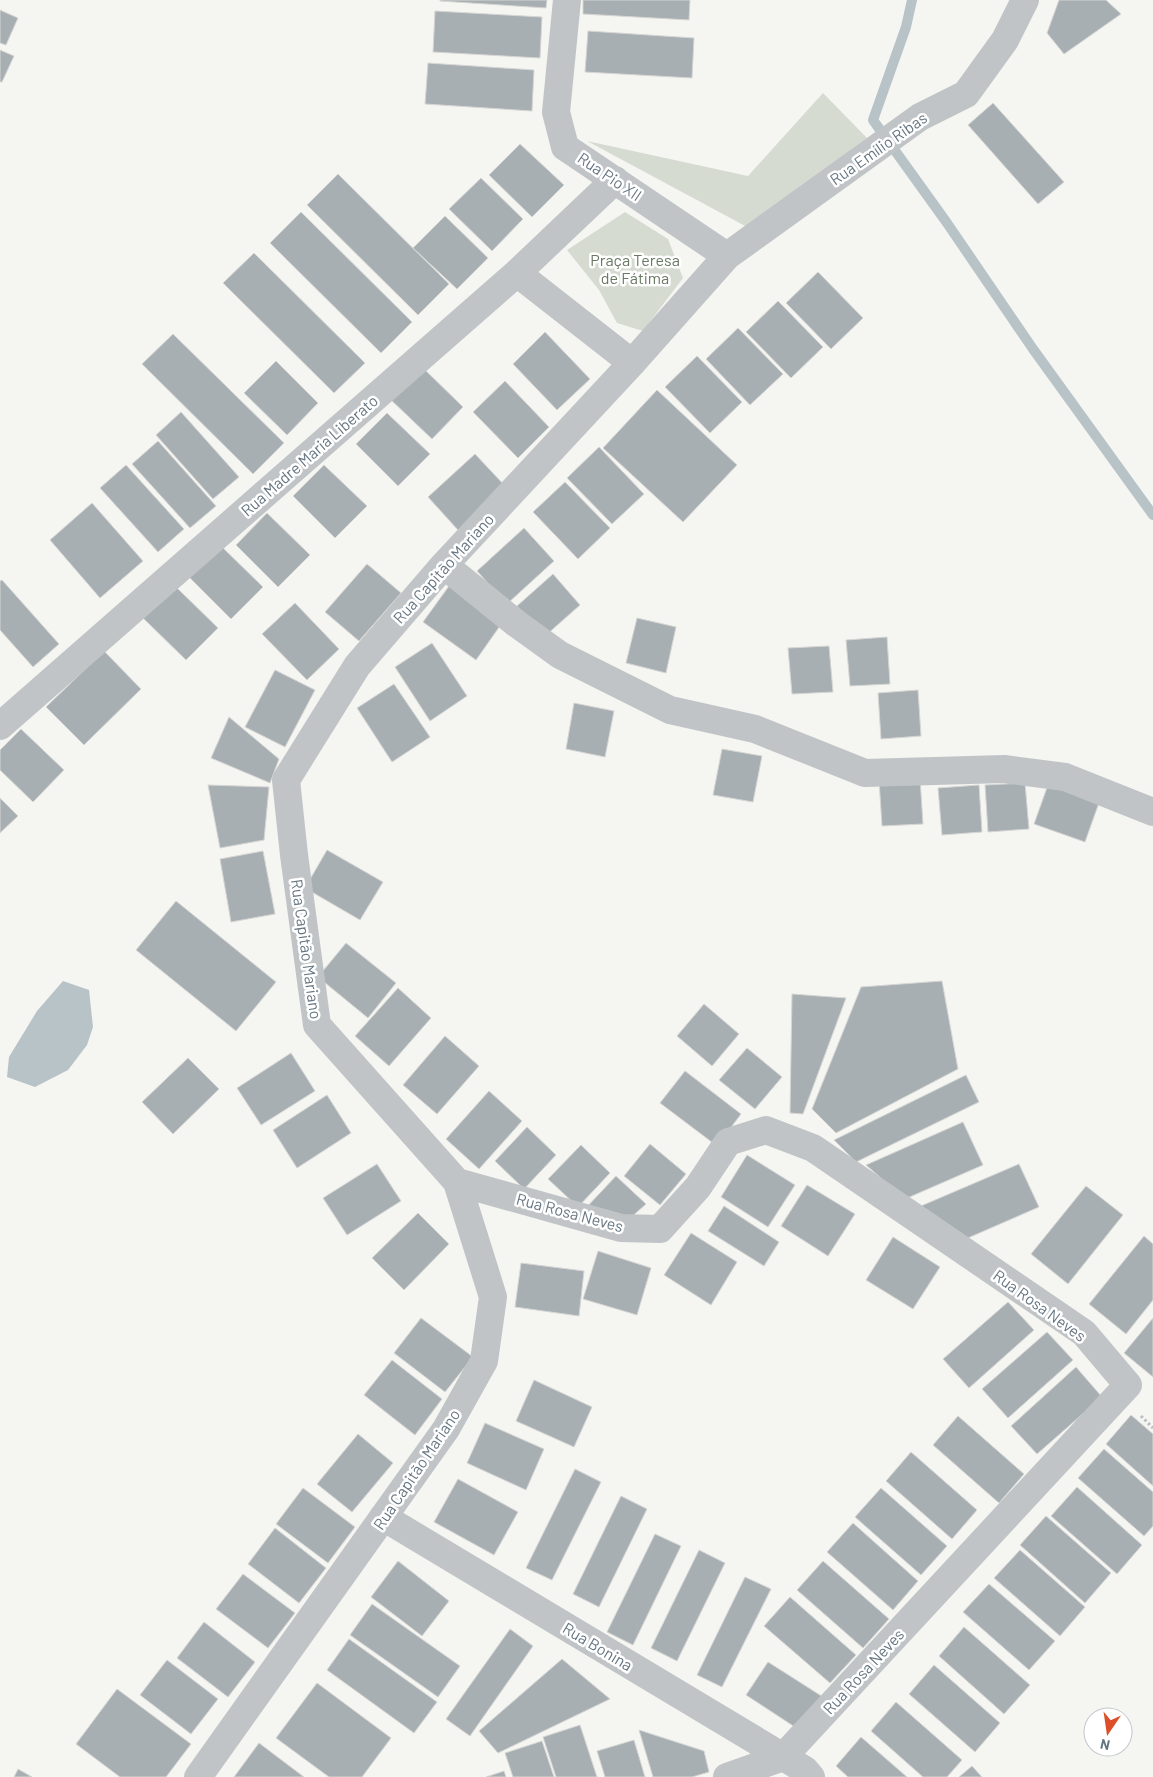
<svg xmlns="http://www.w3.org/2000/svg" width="1153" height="1777" font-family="Barlow,sans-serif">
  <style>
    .green { fill: #d6dbd2 }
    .water { fill: #b7c3c7 }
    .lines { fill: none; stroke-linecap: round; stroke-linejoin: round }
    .stream { stroke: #b7c3c7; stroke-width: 10 }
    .building { fill: #a7afb3; stroke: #d6d6d4 }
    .path { stroke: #babcbe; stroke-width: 3; stroke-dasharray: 2.5 2.5; stroke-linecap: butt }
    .minor { stroke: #c0c4c7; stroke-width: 28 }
    .labels { text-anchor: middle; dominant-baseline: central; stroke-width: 5; stroke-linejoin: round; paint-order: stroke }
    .street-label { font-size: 16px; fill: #657581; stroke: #fff }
    .park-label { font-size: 16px; fill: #687863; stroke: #fff }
  </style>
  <rect width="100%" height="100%" fill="#f5f5f1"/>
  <path class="green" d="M 823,93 L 867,138 L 749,228 L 587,141 L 748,176 Z
    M 625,212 L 668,239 L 683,278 L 643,331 L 617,323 L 599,290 L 567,250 Z"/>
  <path class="water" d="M 63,981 L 89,990 L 93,1027 L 87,1045 L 68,1070 L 35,1087 L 7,1077 L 9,1057 L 37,1011 Z"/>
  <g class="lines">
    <path class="stream" d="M 912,0 L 906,27 L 873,120 L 947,223 L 1033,349 L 1153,515"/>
  </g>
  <path class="building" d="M 440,0 L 547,0 L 546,8 L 440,1 Z
    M 583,0 L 690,0 L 689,20 L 583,14 Z
    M 1059,0 L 1106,0 L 1121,14 L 1064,54 L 1047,33 Z
    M 0,10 L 18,18 L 6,45 L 0,43 Z
    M 435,11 L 542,17 L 540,58 L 433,52 Z
    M 588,31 L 694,38 L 692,78 L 585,72 Z
    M 0,50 L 14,56 L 2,82 L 0,82 Z
    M 428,63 L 534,70 L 532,111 L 425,104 Z
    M 993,103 L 1064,182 L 1038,204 L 968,125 Z
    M 520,144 L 564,185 L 532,217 L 489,175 Z
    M 338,174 L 449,284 L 418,315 L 307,205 Z
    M 481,178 L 523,219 L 492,251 L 449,209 Z
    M 301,212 L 412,322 L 381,353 L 270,243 Z
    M 445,216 L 488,258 L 457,289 L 413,248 Z
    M 254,253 L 365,363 L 334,393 L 223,283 Z
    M 818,272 L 863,318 L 831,349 L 786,303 Z
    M 778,301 L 823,347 L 791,378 L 746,332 Z
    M 738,328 L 783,374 L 750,405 L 706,359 Z
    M 545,332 L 590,379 L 557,410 L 513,364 Z
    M 173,334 L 284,443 L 253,474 L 142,364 Z
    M 697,356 L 742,402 L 710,433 L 665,387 Z
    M 276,361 L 318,403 L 287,435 L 244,393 Z
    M 421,366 L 463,407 L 432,439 L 389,398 Z
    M 505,381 L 549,427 L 518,458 L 473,412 Z
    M 657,390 L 737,465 L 683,522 L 603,448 Z
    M 181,412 L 239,477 L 213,499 L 156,435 Z
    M 387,413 L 430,454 L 398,486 L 356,444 Z
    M 158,441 L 216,506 L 190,528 L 132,464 Z
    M 599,447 L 644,494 L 612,524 L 567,478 Z
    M 475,454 L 506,487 L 458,530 L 428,497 Z
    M 126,465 L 184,529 L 158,552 L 100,488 Z
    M 324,465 L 367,506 L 335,538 L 293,496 Z
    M 565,482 L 610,528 L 578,559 L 533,512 Z
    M 92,503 L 143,561 L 100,598 L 50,540 Z
    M 267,513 L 310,555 L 278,587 L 236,545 Z
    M 524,528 L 554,561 L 507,604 L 477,571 Z
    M 220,545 L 263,587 L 231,619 L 189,577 Z
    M 367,564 L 401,593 L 359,641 L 325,612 Z
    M 553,574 L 580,605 L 545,636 L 517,606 Z
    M 2,580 L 59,644 L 33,667 L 0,630 L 0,581 Z
    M 175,586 L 218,628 L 186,660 L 143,618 Z
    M 449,586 L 502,623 L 476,660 L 423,622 Z
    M 295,603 L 339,649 L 307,680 L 262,634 Z
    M 637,618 L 676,627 L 666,673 L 626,663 Z
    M 887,637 L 890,684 L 850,686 L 846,640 Z
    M 432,643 L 467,696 L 430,721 L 395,667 Z
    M 829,646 L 833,692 L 792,694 L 788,648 Z
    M 104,651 L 141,689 L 84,745 L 46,707 Z
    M 275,670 L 315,690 L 285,747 L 245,727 Z
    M 394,684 L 430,737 L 392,762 L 357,708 Z
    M 918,690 L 921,736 L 881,739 L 878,693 Z
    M 574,703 L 614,711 L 605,757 L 566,749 Z
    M 229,717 L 279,759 L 270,783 L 211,758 Z
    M 21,729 L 64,770 L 33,802 L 0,770 L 0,750 Z
    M 722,749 L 762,756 L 753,802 L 713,795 Z
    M 920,778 L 923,824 L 882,826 L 879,780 Z
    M 1049,782 L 1100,800 L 1085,842 L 1034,824 Z
    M 1025,783 L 1029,829 L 988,832 L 985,785 Z
    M 208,785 L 269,787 L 264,840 L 220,848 Z
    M 979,785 L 982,832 L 942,835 L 938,788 Z
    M 0,798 L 18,816 L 0,833 Z
    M 327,850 L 383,882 L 360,920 L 305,888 Z
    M 263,851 L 275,914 L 231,922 L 220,859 Z
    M 176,901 L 276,982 L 236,1031 L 136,950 Z
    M 346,943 L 396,983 L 368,1018 L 318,977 Z
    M 942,981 L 958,1069 L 836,1133 L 812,1109 L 861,987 Z
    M 398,988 L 431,1018 L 389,1066 L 355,1036 Z
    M 792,994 L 846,998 L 803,1114 L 790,1113 Z
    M 704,1004 L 739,1034 L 712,1066 L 677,1036 Z
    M 445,1036 L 479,1066 L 437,1114 L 403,1085 Z
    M 747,1048 L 782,1077 L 755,1109 L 719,1080 Z
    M 291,1053 L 315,1091 L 261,1125 L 237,1088 Z
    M 188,1058 L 219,1089 L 173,1134 L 142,1102 Z
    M 685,1071 L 741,1114 L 717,1146 L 660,1103 Z
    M 966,1075 L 979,1102 L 856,1162 L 834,1140 Z
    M 489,1091 L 522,1121 L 479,1169 L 446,1139 Z
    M 327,1095 L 351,1133 L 297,1168 L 273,1130 Z
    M 963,1122 L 983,1165 L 905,1199 L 866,1165 Z
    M 527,1127 L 556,1155 L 524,1189 L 495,1161 Z
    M 650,1144 L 686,1174 L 660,1205 L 624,1176 Z
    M 581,1145 L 610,1173 L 578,1207 L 548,1179 Z
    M 747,1155 L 795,1185 L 768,1227 L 721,1197 Z
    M 377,1164 L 401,1201 L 347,1235 L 323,1198 Z
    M 1019,1164 L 1039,1207 L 961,1241 L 921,1206 Z
    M 616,1176 L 646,1204 L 628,1220 L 584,1210 Z
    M 807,1185 L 855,1214 L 828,1256 L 781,1226 Z
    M 1086,1186 L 1123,1215 L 1068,1284 L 1031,1254 Z
    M 724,1206 L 779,1242 L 764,1266 L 708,1231 Z
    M 418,1213 L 449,1244 L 404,1290 L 372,1258 Z
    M 691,1233 L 737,1262 L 711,1305 L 664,1275 Z
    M 1144,1236 L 1153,1244 L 1153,1300 L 1126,1334 L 1089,1304 Z
    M 893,1237 L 940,1267 L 913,1309 L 866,1280 Z
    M 598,1251 L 651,1268 L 637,1315 L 583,1299 Z
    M 521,1263 L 584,1271 L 579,1316 L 515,1307 Z
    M 1008,1302 L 1034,1330 L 969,1388 L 943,1359 Z
    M 421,1318 L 473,1357 L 445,1392 L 394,1353 Z
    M 1153,1318 L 1153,1377 L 1124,1353 Z
    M 1047,1332 L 1073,1360 L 1008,1418 L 982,1389 Z
    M 392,1360 L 442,1399 L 415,1435 L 364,1395 Z
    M 1076,1367 L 1102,1397 L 1037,1454 L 1011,1426 Z
    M 534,1380 L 592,1407 L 574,1447 L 516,1421 Z
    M 1131,1415 L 1153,1434 L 1153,1486 L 1106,1444 Z
    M 958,1416 L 1024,1474 L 999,1503 L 933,1445 Z
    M 485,1423 L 544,1449 L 526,1490 L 467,1463 Z
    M 358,1434 L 393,1463 L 352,1512 L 317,1484 Z
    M 1104,1449 L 1153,1492 L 1153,1526 L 1144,1536 L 1078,1478 Z
    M 911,1452 L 977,1510 L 952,1539 L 886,1481 Z
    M 575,1469 L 601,1482 L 552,1580 L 526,1568 Z
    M 458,1479 L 518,1512 L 494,1555 L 434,1522 Z
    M 1077,1487 L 1142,1545 L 1117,1574 L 1051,1516 Z
    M 303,1488 L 355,1527 L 328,1563 L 276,1524 Z
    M 881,1488 L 947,1546 L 921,1575 L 855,1517 Z
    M 621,1496 L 647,1509 L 599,1607 L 573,1594 Z
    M 1046,1516 L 1111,1573 L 1085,1603 L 1020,1545 Z
    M 853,1523 L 918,1581 L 893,1610 L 827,1552 Z
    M 275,1528 L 326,1568 L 299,1603 L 248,1564 Z
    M 655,1534 L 681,1546 L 633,1645 L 607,1632 Z
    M 699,1550 L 725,1563 L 677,1661 L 651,1648 Z
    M 1020,1550 L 1085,1607 L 1060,1636 L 994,1578 Z
    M 398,1561 L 449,1601 L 422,1636 L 371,1597 Z
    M 823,1561 L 889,1619 L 863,1648 L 797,1590 Z
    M 243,1574 L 295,1613 L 268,1648 L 216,1609 Z
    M 745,1577 L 771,1589 L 722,1687 L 697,1675 Z
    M 989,1584 L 1055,1641 L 1029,1670 L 963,1612 Z
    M 790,1597 L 856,1655 L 830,1683 L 764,1626 Z
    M 372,1604 L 460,1666 L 438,1697 L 350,1635 Z
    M 204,1622 L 255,1662 L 228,1697 L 177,1658 Z
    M 964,1627 L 1030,1685 L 1004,1714 L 939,1656 Z
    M 510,1629 L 533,1646 L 470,1736 L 446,1719 Z
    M 349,1639 L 437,1702 L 414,1733 L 327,1670 Z
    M 562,1659 L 610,1699 L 498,1753 L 479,1731 Z
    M 167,1660 L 218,1699 L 191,1734 L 140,1695 Z
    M 768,1662 L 823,1697 L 801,1731 L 746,1695 Z
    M 934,1665 L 1000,1723 L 975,1752 L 909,1694 Z
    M 317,1683 L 391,1738 L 362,1777 L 329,1777 L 276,1738 Z
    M 117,1689 L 191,1744 L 166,1777 L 120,1777 L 76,1744 Z
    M 896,1702 L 962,1760 L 947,1777 L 923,1777 L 871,1731 Z
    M 580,1725 L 597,1777 L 556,1777 L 543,1737 Z
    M 639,1730 L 704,1751 L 709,1772 L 692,1777 L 653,1777 Z
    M 861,1737 L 907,1777 L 848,1777 L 836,1766 Z
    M 634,1740 L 645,1777 L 605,1777 L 597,1751 Z
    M 542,1741 L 554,1777 L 513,1777 L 505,1753 Z
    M 259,1743 L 304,1777 L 234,1777 Z
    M 972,1766 L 982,1777 L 959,1777 Z
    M 18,1769 L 32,1777 L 14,1777 Z
    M 504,1771 L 506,1777 L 486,1777 Z"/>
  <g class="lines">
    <path class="path" d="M 1141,1416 L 1153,1428"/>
    <path class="minor" d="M 567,0 L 556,112 L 565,147 L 727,256
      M 517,273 L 632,363
      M 444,565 L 517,624 L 560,655 L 670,710 L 755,729 L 865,773 L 1004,769 L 1065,777 L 1153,812
      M 0,726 L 517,273 L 615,180
      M 457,1182 L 621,1228 L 660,1229 L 698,1187 L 728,1142 L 766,1130 L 813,1148 L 1084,1333 L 1128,1385 L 783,1757 L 727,1777
      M 383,1517 L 805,1770 L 811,1777
      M 198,1777 L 446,1429 L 484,1361 L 493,1297 L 457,1182 L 317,1025 L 294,855 L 286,780 L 357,666 L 444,565 L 632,363 L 727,256 L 920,117 L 966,94 L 1005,40 L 1025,0"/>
  </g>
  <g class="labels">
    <g class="street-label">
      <text transform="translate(878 148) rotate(-35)">Rua Emílio Ribas</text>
      <text transform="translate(610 176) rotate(34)">Rua Pio XII</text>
      <text transform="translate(309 455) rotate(-41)">Rua Madre Maria Liberato</text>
      <text transform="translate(443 568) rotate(-48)">Rua Capitão Mariano</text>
      <text transform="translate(307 949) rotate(82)">Rua Capitão Mariano</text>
      <text transform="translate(570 1212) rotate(15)">Rua Rosa Neves</text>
      <text transform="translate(1040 1305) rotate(36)">Rua Rosa Neves</text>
      <text transform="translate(416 1469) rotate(-56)">Rua Capitão Mariano</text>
      <text transform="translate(598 1646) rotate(31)">Rua Bonina</text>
      <text transform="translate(863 1671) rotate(-47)">Rua Rosa Neves</text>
    </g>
    <g class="park-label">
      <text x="635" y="259">Praça Teresa<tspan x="635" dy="18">de Fátima</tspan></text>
    </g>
  </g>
  <g transform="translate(1108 1732) rotate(193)"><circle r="24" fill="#ffffff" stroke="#c1c8cd"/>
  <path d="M0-4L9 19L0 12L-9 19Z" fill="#dc4f29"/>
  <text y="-8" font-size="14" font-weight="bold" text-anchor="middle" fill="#657581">N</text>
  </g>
</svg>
